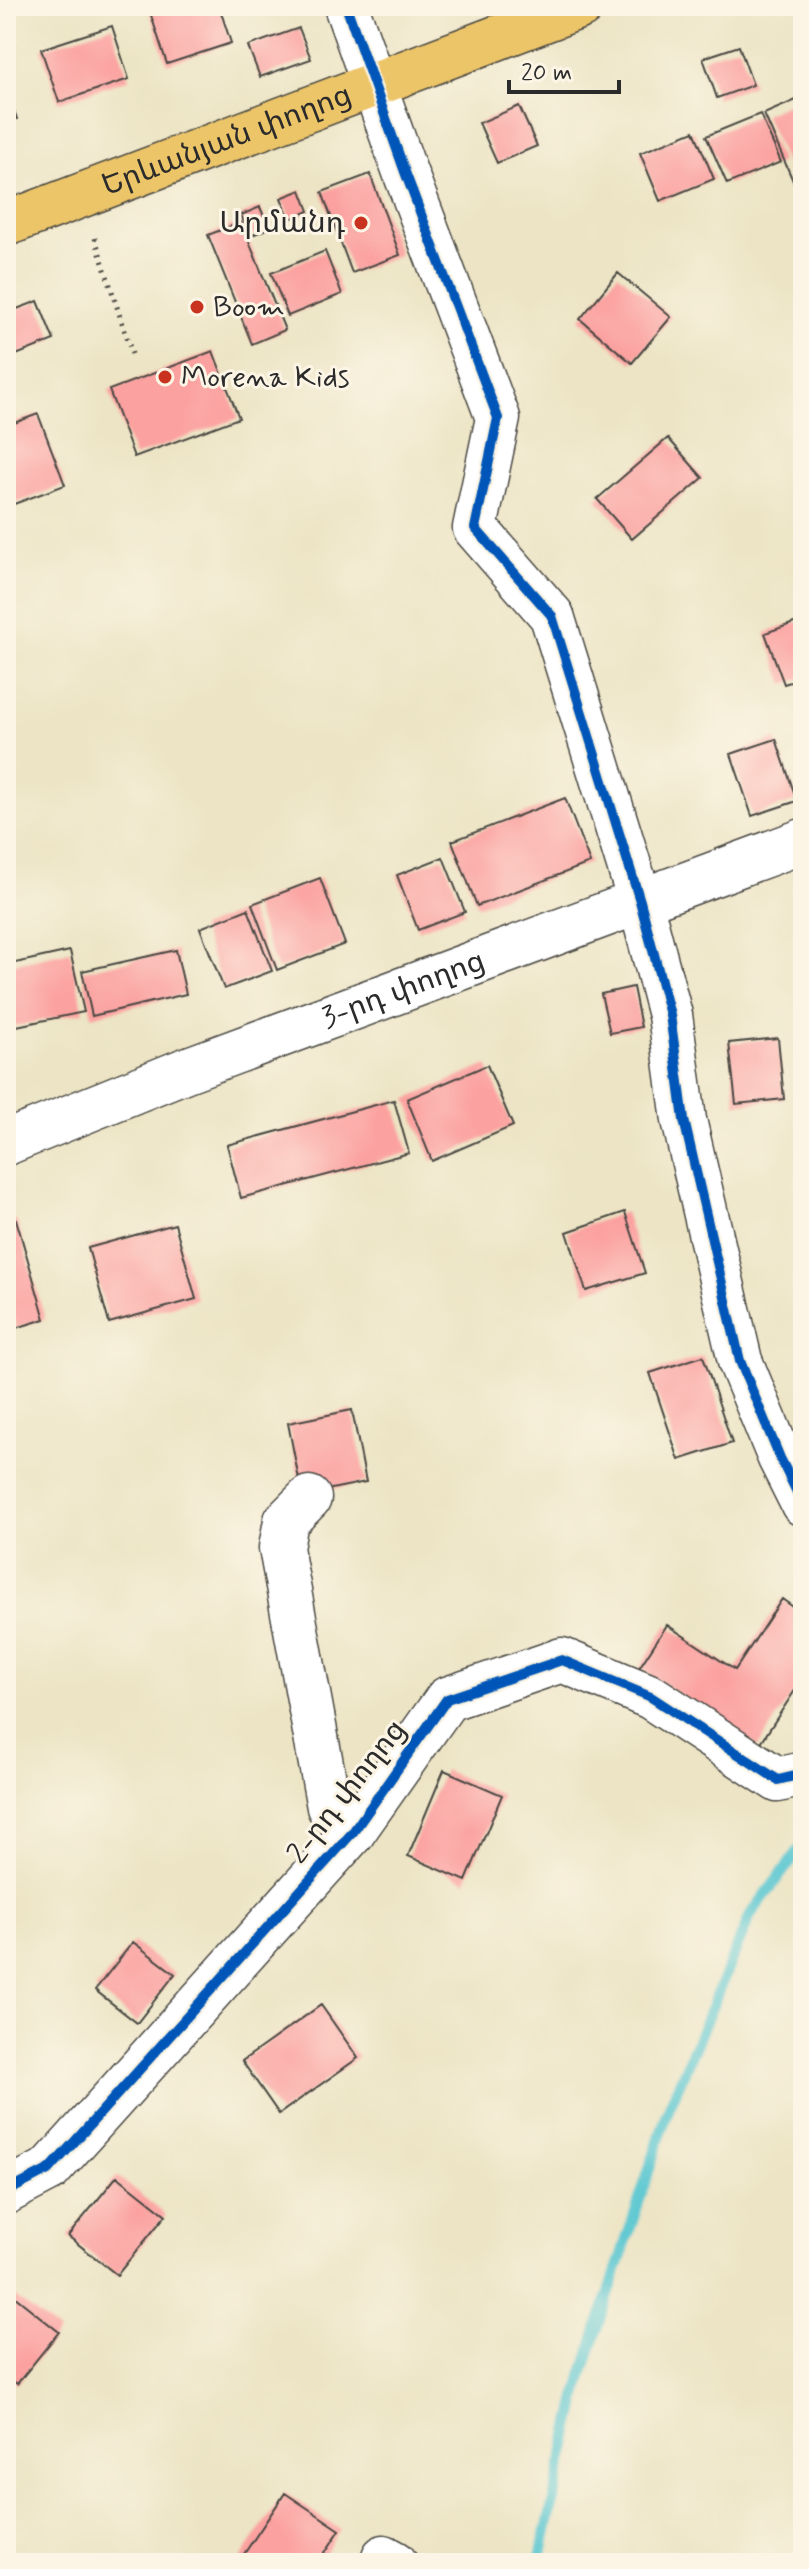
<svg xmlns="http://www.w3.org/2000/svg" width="809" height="2569" font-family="Mynerve,'Noto Sans Armenian',sans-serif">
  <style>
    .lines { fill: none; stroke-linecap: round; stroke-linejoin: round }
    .stream { stroke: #5bc7d1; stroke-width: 11 }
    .building { fill: #fba1a0 }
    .minor-casing { stroke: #484742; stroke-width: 47 }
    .major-casing { stroke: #484742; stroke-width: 47 }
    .path { stroke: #484742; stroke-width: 5; stroke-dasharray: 2 6; stroke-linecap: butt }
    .minor { stroke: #fff; stroke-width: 44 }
    .major { stroke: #edc569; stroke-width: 44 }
    .cycleway-casing { stroke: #fcf5e5; stroke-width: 15 }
    .cycleway { stroke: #0057b8; stroke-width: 10 }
    .poi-dot { fill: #c8321e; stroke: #fcf5e5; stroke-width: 3 }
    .labels { text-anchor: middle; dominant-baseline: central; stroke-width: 6; stroke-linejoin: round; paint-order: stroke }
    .street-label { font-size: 30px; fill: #2b2b2b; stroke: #fcf5e5 }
    .poi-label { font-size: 30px; fill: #2b2b2b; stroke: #fcf5e5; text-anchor: start }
  </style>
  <rect width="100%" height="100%" fill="#fcf5e5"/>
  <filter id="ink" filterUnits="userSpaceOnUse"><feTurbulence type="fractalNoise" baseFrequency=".0125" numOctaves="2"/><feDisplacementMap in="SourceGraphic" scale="16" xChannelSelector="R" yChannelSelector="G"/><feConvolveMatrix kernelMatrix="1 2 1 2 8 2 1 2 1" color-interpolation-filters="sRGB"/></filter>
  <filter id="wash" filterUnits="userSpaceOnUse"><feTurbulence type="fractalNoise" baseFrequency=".006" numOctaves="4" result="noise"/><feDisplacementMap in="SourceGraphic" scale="32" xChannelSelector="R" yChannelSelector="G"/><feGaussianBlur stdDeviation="1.8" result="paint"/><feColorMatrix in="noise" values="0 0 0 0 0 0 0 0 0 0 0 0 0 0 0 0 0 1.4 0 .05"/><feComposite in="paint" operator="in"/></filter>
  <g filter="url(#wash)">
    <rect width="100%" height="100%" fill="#ece4c4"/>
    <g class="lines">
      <path class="stream" d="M 539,2563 L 583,2374 L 670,2105 L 751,1914 L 803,1845"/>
    </g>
    <g id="blocks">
      <path class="building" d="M 148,6 L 219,6 L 231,43 L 167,64 Z
        M 112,26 L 129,79 L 59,102 L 41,49 Z
        M 299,28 L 311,59 L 260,77 L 248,46 Z
        M 739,46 L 753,85 L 717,98 L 703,58 Z
        M 6,88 L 17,119 L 6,123 Z
        M 803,97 L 803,195 L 800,197 L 764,114 Z
        M 519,106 L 537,146 L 497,163 L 479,123 Z
        M 760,114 L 781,162 L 727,184 L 706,136 Z
        M 694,131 L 714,179 L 660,201 L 640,153 Z
        M 370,174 L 400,255 L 352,273 L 322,192 Z
        M 301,190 L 309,211 L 290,219 L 281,198 Z
        M 260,207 L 269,228 L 250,236 L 241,215 Z
        M 241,222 L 285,330 L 252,344 L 208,235 Z
        M 325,251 L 342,294 L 288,316 L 271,273 Z
        M 618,273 L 671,317 L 632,363 L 580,319 Z
        M 38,301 L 54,340 L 6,359 L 6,313 Z
        M 213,351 L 239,418 L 134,457 L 109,390 Z
        M 38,414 L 65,485 L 6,507 L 6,426 Z
        M 668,438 L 703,478 L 632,539 L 597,499 Z
        M 803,620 L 803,678 L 784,684 L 765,633 Z
        M 776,739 L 797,801 L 752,816 L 731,754 Z
        M 565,798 L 590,863 L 477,906 L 452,841 Z
        M 443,857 L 465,912 L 418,930 L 397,875 Z
        M 320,878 L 345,944 L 277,970 L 252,904 Z
        M 248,909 L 272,971 L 224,989 L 200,928 Z
        M 176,950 L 186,994 L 92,1016 L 82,971 Z
        M 70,951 L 84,1012 L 7,1028 L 6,965 Z
        M 633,987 L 641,1027 L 610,1033 L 601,994 Z
        M 778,1038 L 784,1099 L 736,1104 L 729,1043 Z
        M 487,1065 L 513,1126 L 432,1161 L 407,1099 Z
        M 394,1100 L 409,1153 L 241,1198 L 227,1145 Z
        M 625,1212 L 645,1273 L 586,1291 L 567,1232 Z
        M 16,1219 L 45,1319 L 16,1328 L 6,1291 L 6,1222 Z
        M 175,1224 L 196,1299 L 109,1323 L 88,1248 Z
        M 703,1356 L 732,1443 L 679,1460 L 650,1373 Z
        M 352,1410 L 366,1482 L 302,1495 L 288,1423 Z
        M 782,1599 L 803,1614 L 803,1678 L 758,1747 L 639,1668 L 667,1625 L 735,1670 Z
        M 444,1770 L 502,1795 L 466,1881 L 408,1856 Z
        M 133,1942 L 175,1974 L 137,2023 L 95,1990 Z
        M 321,2005 L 358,2058 L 279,2114 L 242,2061 Z
        M 117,2176 L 166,2215 L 117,2275 L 68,2236 Z
        M 14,2296 L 59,2332 L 17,2384 L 6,2376 L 6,2305 Z
        M 285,2493 L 340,2530 L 318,2563 L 238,2563 Z"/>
    </g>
  </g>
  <g filter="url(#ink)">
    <use href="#blocks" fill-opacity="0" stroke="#484742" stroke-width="2"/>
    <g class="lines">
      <defs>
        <g id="minor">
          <path d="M 346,6 L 405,172 L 498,418 L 475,528 L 552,616 L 640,901 L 670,1015 L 684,1120 L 740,1361 L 780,1458 L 803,1504"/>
          <path id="s1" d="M 6,1143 L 186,1070 L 803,841"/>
          <path d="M 309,1498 L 286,1521 L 281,1548 L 329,1807 L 353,1832"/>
          <path d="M 6,2192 L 50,2169 L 353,1832 L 447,1699 L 562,1660 L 651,1697 L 778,1780 L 803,1774"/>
          <path d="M 384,2557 L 395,2563"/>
        </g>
        <g id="major">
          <path id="s2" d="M 6,224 L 581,6"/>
        </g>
      </defs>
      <use href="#minor" class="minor-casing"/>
      <use href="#major" class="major-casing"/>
      <path class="path" d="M 95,238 L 132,354"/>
      <use href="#minor" class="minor"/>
      <use href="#major" class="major"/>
      <defs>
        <path id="cycleway" d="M 346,6 L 405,172 L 498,418 L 475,528 L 552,616 L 640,901 L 670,1015 L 684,1120 L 740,1361 L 780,1458 L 803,1504
          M 6,2192 L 50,2169 L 353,1832 L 447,1699 L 562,1660 L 651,1697 L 778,1780 L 803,1774"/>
      </defs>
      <use href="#cycleway" class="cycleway-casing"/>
      <use href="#cycleway" class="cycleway"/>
    </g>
  </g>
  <g class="poi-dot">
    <circle cx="361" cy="223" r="8"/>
    <circle cx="197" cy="307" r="8"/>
    <circle cx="165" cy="377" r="8"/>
  </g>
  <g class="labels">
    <g class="street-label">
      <text stroke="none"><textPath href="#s2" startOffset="236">Երևանյան փողոց</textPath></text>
      <text stroke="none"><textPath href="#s1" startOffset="426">3-րդ փողոց</textPath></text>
      <text transform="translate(347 1792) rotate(-52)">2-րդ փողոց</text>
    </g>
    <g class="poi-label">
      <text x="345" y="223" text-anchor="end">Արմանդ</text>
      <text x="213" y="307">Boom</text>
      <text x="181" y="377">Morena Kids</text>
    </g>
  </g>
  <rect width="809" height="2569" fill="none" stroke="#fcf5e5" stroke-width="32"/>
  <path d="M509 80v12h110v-12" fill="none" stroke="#2b2b2b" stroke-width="4"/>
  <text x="521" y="80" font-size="24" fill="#2b2b2b" stroke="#fcf5e5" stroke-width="6" paint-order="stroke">20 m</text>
</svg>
